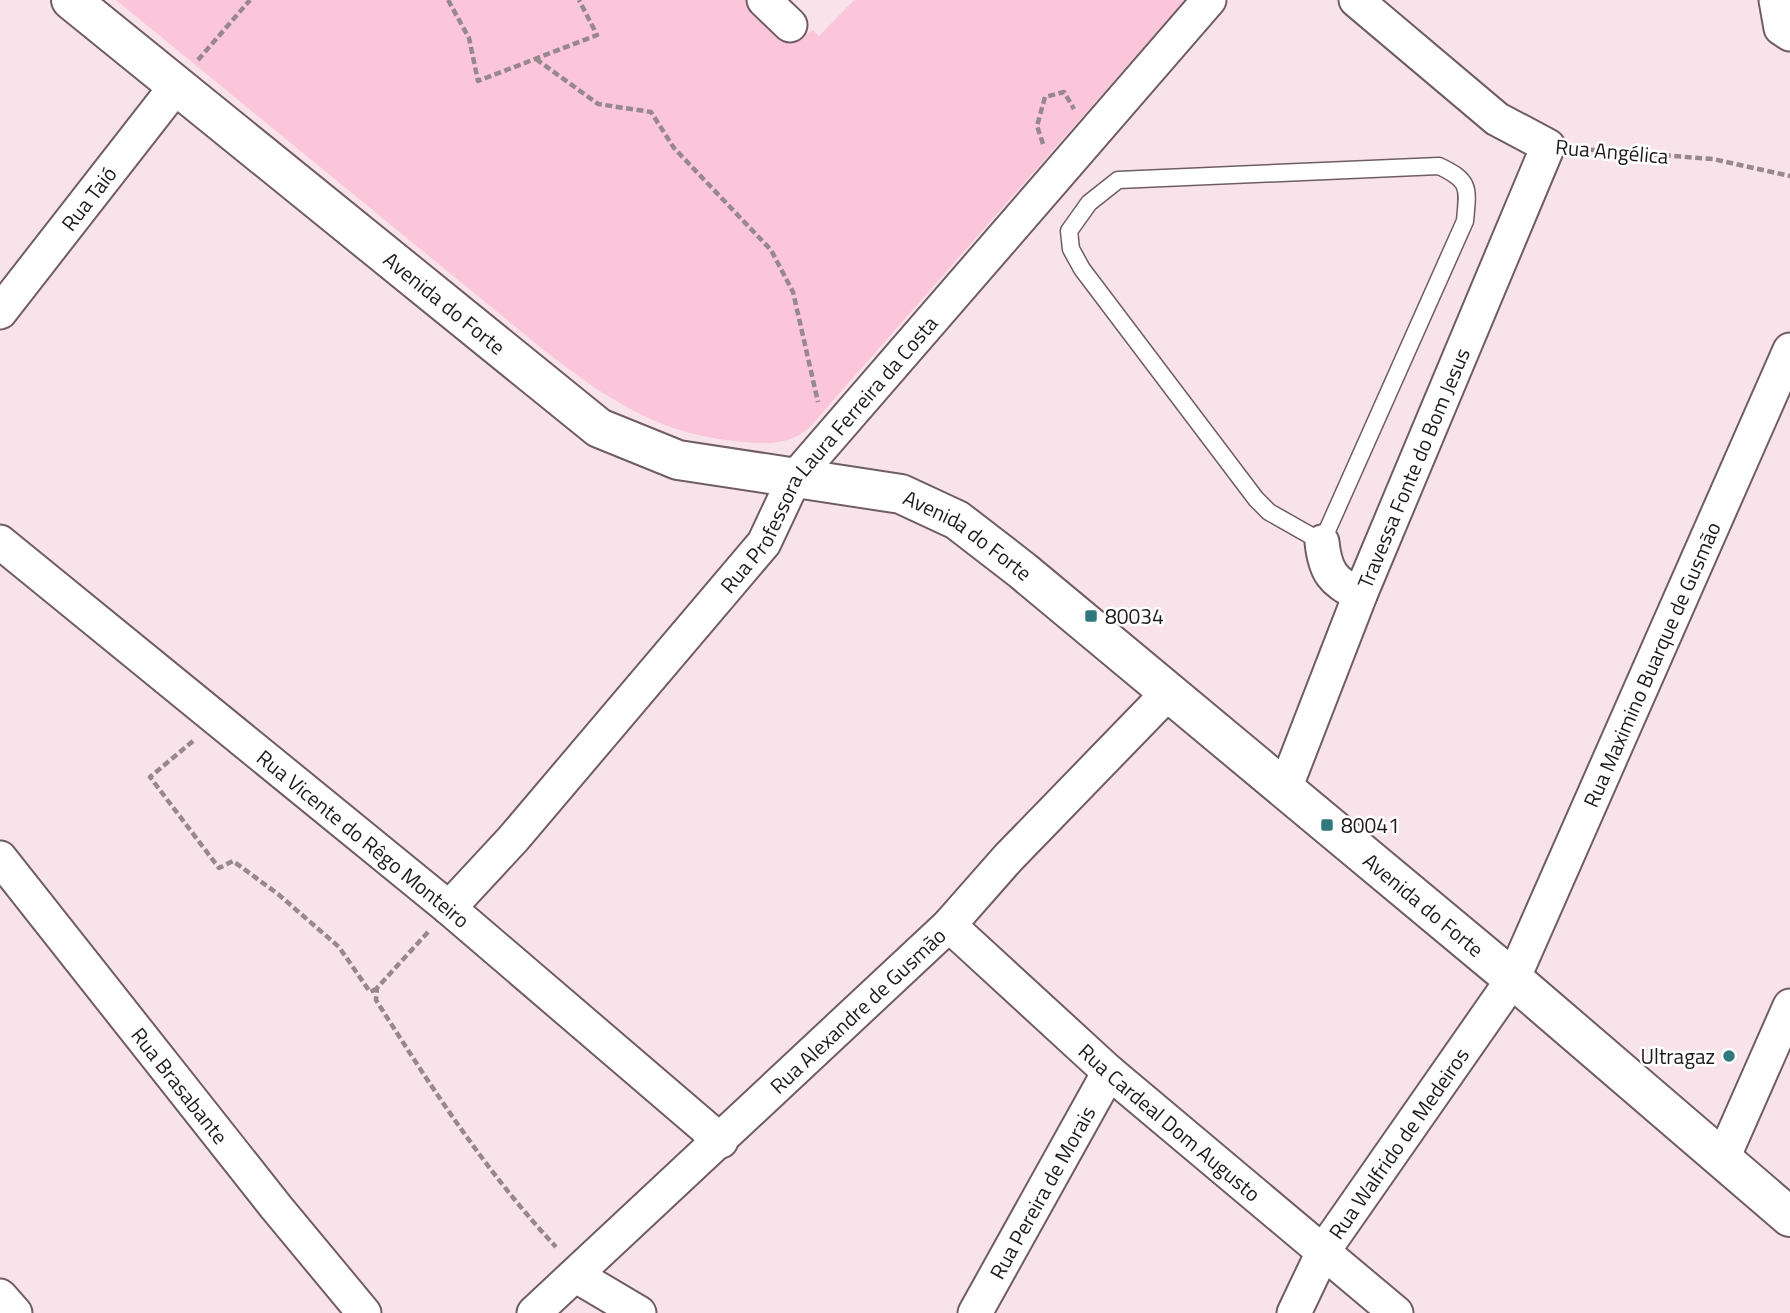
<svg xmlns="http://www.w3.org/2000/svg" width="1790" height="1313" font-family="'Titillium Web',sans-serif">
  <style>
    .green { fill: #fbc6d9 }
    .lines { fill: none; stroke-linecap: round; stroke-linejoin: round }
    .service-casing { stroke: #6f5d63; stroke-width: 19 }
    .minor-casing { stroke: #6f5d63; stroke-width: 37 }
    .tertiary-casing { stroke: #6f5d63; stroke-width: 42 }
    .path { stroke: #97888e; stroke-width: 4.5; stroke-dasharray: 7 3.5; stroke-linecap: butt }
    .service { stroke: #fff; stroke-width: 16 }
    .minor { stroke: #fff; stroke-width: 33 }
    .tertiary { stroke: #fff; stroke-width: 38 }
    .poi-dot { fill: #2f787d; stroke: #fff; stroke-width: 2.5 }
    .labels { text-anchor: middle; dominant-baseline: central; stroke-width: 5; stroke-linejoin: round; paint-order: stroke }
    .street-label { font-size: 21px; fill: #211a1c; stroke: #fff }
    .poi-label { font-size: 21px; fill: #211a1c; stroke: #fff; text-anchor: start }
  </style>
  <rect width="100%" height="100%" fill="#f9e3eb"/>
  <path class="green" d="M 116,0 L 745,0 L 780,35 L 796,40 L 813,30 L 819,36 L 854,0 L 1185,0 L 809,428 C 790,445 767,444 743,442 C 659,435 609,400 545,351 Z"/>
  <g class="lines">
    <defs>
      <path id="service" d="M 1439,166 C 1471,181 1468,188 1465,221 L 1322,542 L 1269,512 L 1256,499 L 1082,269 L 1071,249 L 1069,231 L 1089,203 L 1118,180 Z"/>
      <g id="minor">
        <path d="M 764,0 L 790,25"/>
        <path d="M 1776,0 L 1781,28 L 1790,34"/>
        <path id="s1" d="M 0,312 L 177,85"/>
        <path id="s2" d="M 0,542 L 449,908 L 721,1141"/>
        <path d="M 1322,542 C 1325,572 1333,582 1360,595"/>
        <path id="s3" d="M 1284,791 L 1360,595 L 1548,146 L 1497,119 L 1356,0"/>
        <path id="s4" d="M 0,858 L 276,1207 L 364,1313"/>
        <path id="s5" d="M 449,908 L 513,839 L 764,543 L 794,479 L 1209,0"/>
        <path id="s6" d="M 949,925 L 1109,1072 L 1396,1313"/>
        <path d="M 1723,1158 L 1790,1006"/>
        <path d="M 575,1275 L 639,1313"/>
        <path d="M 0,1296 L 15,1313"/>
        <path id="s7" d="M 534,1313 L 949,925 L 1008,858 L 1168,693"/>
        <path id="s8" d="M 975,1313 L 1109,1072"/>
        <path id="s9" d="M 1294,1313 L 1324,1250 L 1513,979 L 1790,350"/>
      </g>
      <g id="tertiary">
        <path id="s10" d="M 71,0 L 599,428 L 678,460 L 901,494 L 957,520 L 1023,571 L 1513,979 L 1790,1217"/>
      </g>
    </defs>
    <use href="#service" class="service-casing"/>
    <use href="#minor" class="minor-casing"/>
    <use href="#tertiary" class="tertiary-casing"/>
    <path class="path" d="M 448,0 L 469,38 L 478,81 L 597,35 L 579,0
      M 536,59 L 598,104 L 651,112 L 674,148 L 771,250 L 793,292 L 818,402
      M 198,60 L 250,0
      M 1043,144 L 1037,126 L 1045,97 L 1064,92 L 1074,109
      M 1580,149 L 1713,159 L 1790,176
      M 193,741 L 150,777 L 219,868 L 233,861 L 278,894 L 339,947 L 370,992 L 376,989
      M 428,932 L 377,988 L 376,1000 C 431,1087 486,1172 556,1247"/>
    <use href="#service" class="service"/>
    <use href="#minor" class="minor"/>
    <use href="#tertiary" class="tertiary"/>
  </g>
  <g class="poi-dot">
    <rect x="1084" y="609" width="14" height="14" rx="3.5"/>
    <rect x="1320" y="818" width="14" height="14" rx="3.5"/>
    <circle cx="1729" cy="1056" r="7"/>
  </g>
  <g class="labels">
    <g class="street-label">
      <text transform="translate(1612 151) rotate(5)">Rua Angélica</text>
      <text stroke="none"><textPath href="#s1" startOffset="144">Rua Taió</textPath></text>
      <text stroke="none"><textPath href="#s10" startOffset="481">Avenida do Forte</textPath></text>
      <text stroke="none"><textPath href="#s5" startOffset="593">Rua Professora Laura Ferreira da Costa</textPath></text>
      <text stroke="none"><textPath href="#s3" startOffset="348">Travessa Fonte do Bom Jesus</textPath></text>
      <text stroke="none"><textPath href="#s10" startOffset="1069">Avenida do Forte</textPath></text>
      <text stroke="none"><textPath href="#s9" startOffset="744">Rua Maximino Buarque de Gusmão</textPath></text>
      <text stroke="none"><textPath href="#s2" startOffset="469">Rua Vicente do Rêgo Monteiro</textPath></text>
      <text stroke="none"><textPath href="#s10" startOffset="1657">Avenida do Forte</textPath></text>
      <text stroke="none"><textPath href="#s7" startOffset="443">Rua Alexandre de Gusmão</textPath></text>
      <text stroke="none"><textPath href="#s4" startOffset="290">Rua Brasabante</textPath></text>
      <text stroke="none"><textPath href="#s6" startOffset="296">Rua Cardeal Dom Augusto</textPath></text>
      <text stroke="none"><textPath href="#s9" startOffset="200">Rua Walfrido de Medeiros</textPath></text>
      <text stroke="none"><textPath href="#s8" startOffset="138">Rua Pereira de Morais</textPath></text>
    </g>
    <g class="poi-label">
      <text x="1105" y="616">80034</text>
      <text x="1341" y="825">80041</text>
      <text x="1715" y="1056" text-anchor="end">Ultragaz</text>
    </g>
  </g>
</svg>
